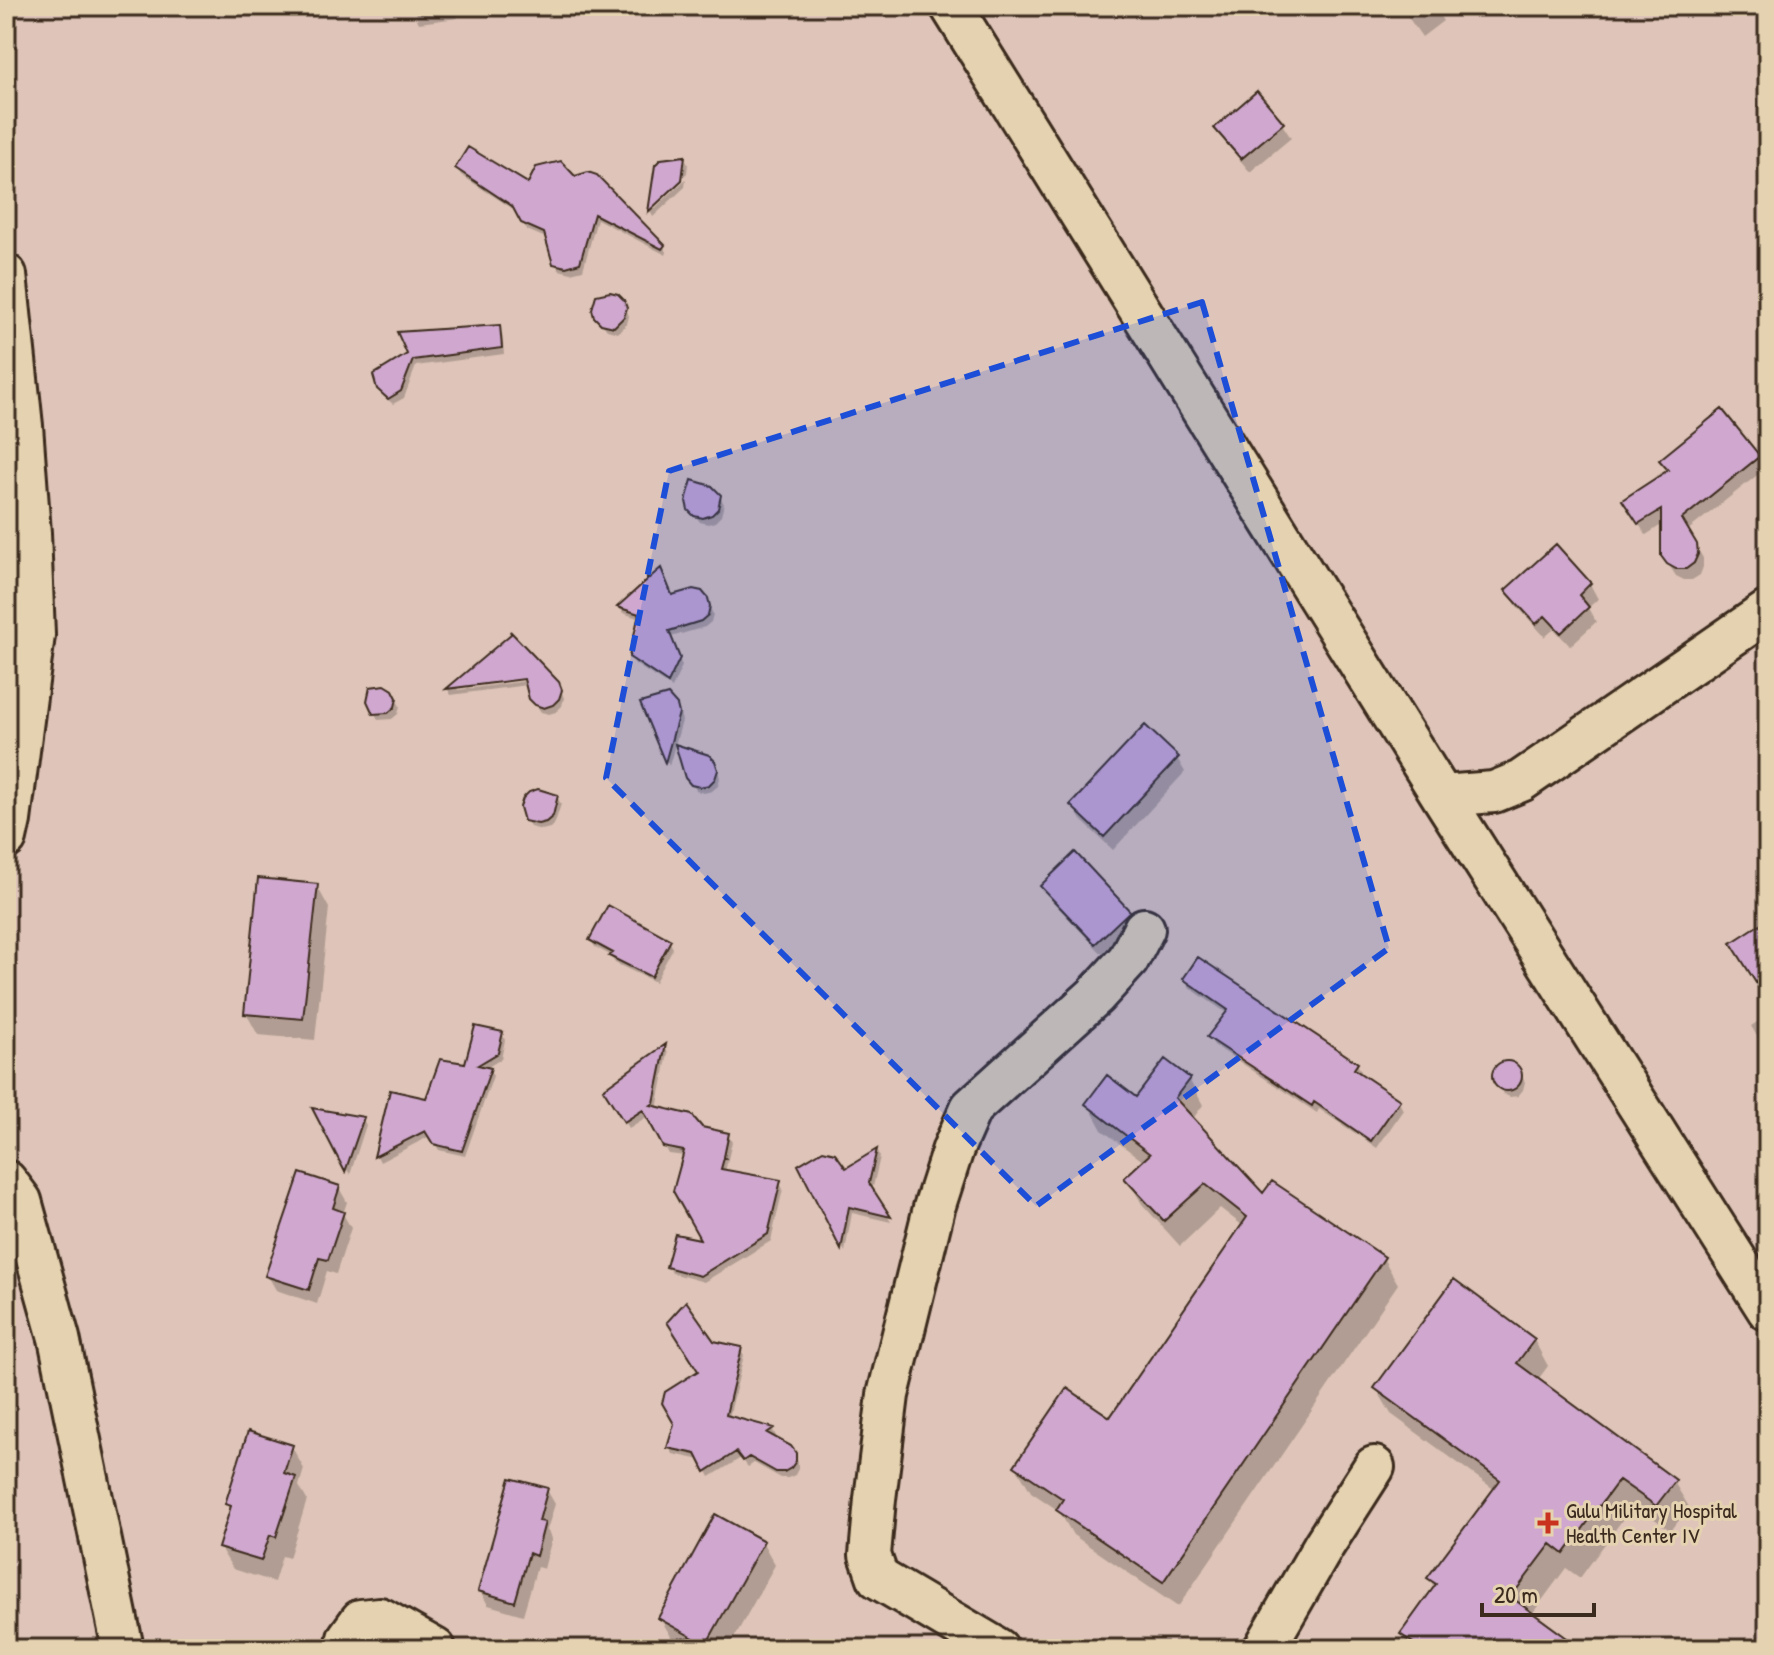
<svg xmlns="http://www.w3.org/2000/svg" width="1774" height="1655" font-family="'Patrick Hand',sans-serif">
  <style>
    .shadow { fill: #0003; fill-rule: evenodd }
    .building { fill: #d0a8cf; stroke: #3b2a1e; stroke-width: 2 }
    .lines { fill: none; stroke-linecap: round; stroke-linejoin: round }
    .street-casing { stroke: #3b2a1e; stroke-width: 46 }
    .street { stroke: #e5d2b0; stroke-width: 40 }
    .marked { fill: #1d4ed8; fill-opacity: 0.2; stroke: #1d4ed8; stroke-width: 6; stroke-dasharray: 16 10; stroke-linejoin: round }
    .poi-dot { fill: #c8321e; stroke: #e5d2b0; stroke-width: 3 }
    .labels { text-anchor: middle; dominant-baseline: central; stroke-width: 6; stroke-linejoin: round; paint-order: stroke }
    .poi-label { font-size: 22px; fill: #3b2a1e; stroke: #e5d2b0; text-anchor: start }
  </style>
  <rect width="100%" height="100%" fill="#dfc5b9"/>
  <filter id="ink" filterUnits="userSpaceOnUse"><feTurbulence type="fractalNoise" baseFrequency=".0125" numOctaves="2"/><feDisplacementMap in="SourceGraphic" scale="16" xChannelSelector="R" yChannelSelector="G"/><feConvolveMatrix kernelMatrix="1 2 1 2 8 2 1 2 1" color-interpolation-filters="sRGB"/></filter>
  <g filter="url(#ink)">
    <path class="shadow" d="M 418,6 L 453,6 L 458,18 L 419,23 L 416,17 Z
      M 1408,6 L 1434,6 L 1443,21 L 1422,37 L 1403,10 Z
      M 1282,124 L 1291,138 L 1250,172 L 1225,142 L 1217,128 Z
      M 684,158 L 688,164 L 687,173 L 653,205 L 653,210 L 686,179 L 685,187 L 653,217 L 650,211 L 656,166 Z
      M 457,168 L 528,186 L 575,178 L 663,246 L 667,252 L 666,255 L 597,219 L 583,270 L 571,273 L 559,270 L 555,263 L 548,239 L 527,230 L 518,212 L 461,175 Z
      M 623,301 L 629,316 L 627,324 L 618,333 L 607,330 L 596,316 Z
      M 498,327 L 502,333 L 504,354 L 416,366 L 404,398 L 393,404 L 383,396 L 379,388 L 410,354 Z
      M 1759,457 L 1765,469 L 1687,531 L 1703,558 L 1703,567 L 1700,575 L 1692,580 L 1684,580 L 1676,576 L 1663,556 L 1663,524 L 1646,535 L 1631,512 L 1668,472 L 1662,460 Z
      M 720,496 L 724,504 L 721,516 L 715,522 L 708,524 L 700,522 L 690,509 Z
      M 1556,547 L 1590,584 L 1598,599 L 1588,608 L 1596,622 L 1570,646 L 1554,629 L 1545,637 L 1516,605 L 1508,591 Z
      M 672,597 L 706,599 L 713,614 L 711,622 L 705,627 L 671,637 L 682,666 L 672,688 L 635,664 L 631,657 L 640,619 L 623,613 L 620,607 Z
      M 512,636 L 558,683 L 564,698 L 562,706 L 556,712 L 549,714 L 541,712 L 531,698 L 527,685 L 451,695 L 448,690 ZM 533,676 L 534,680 L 457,690 L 461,685 Z
      M 396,699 L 400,706 L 398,714 L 392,719 L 378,720 L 375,713 Z
      M 643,704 L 675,706 L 680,713 L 682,721 L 669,766 Z
      M 1177,758 L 1185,772 L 1113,850 L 1081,820 L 1072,806 Z
      M 718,770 L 720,778 L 718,786 L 712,791 L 704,793 L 697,791 L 687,778 Z
      M 557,797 L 561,804 L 555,823 L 550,828 L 542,830 L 530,827 L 526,820 Z
      M 317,886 L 329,908 L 315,1040 L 258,1035 L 246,1013 Z
      M 1043,886 L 1129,912 L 1137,926 L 1105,957 L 1051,900 Z
      M 591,940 L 669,941 L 673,948 L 655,982 L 615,963 L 610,955 L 595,947 Z
      M 1185,979 L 1357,1064 L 1362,1073 L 1360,1075 L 1399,1102 L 1403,1110 L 1377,1148 L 1319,1109 L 1317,1113 L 1214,1045 L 1209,1037 L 1228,1014 L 1190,988 Z
      M 1768,1015 L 1768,1055 L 1751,1026 Z
      M 502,1033 L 505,1040 L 501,1059 L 488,1067 L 493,1076 L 465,1156 L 439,1150 L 430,1136 L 380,1162 L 377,1156 L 392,1092 L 427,1100 Z
      M 665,1047 L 668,1053 L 657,1109 L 700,1129 L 728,1135 L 732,1142 L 725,1172 L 779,1182 L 783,1189 L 771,1241 L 704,1282 L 672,1273 L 668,1266 L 704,1242 L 685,1156 L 669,1154 L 648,1116 L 629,1128 L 606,1090 Z
      M 1509,1063 L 1516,1066 L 1525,1082 L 1523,1090 L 1518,1096 L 1510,1097 L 1503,1094 L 1494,1078 L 1495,1070 L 1502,1064 Z
      M 1189,1079 L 1203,1105 L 1192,1120 L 1263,1197 L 1383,1258 L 1398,1284 L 1178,1607 L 1073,1535 L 1059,1511 L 1031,1492 L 1016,1466 L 1111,1420 L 1243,1226 L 1220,1208 L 1180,1246 L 1142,1204 L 1127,1178 L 1144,1162 L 1102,1130 L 1088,1104 L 1136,1099 Z
      M 315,1110 L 363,1119 L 366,1125 L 350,1175 Z
      M 877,1152 L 880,1157 L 872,1191 L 891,1222 L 852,1213 L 845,1252 L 801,1166 L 846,1171 Z
      M 339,1188 L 347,1202 L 343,1214 L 351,1228 L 336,1274 L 327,1271 L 317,1304 L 276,1290 L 268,1276 Z
      M 1534,1340 L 1548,1366 L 1537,1381 L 1674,1482 L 1689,1507 L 1671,1531 L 1634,1504 L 1580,1578 L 1566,1568 L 1532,1614 L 1575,1649 L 1411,1649 L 1402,1635 L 1435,1589 L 1429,1578 L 1495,1490 L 1391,1414 L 1376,1388 Z
      M 713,1343 L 740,1349 L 744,1355 L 729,1418 L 773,1430 L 776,1436 L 773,1438 L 790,1448 L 798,1462 L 798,1469 L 795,1475 L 788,1478 L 781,1478 L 754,1463 L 748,1467 L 741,1458 L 710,1477 L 701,1460 L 673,1454 L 669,1447 Z
      M 292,1447 L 304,1469 L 299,1486 L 307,1500 L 289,1558 L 282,1556 L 274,1582 L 233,1569 L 220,1548 L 231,1511 L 227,1504 Z
      M 547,1490 L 555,1504 L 547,1530 L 552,1538 L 544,1569 L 537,1567 L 523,1615 L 488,1605 L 480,1591 Z
      M 763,1543 L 775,1565 L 728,1649 L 689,1649 L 673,1640 L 660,1618 Z"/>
    <path class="building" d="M 1257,91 L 1284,123 L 1241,159 L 1214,128 Z
      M 468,147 L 528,183 L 536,167 L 561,161 L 575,176 L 588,172 L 597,175 L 665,245 L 662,249 L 594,214 L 580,263 L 566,267 L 553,264 L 544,233 L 521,223 L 512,206 L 455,168 Z
      M 685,156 L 682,180 L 648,212 L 655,165 L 661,159 Z
      M 610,292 L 618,294 L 624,300 L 627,308 L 624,317 L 614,327 L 601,324 L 594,317 L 592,309 L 596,295 Z
      M 500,325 L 502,348 L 413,360 L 401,391 L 388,399 L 377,389 L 373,375 L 407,354 L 397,332 Z
      M 1722,409 L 1760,456 L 1682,519 L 1697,544 L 1698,554 L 1694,563 L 1686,569 L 1676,569 L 1667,564 L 1661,556 L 1661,510 L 1638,524 L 1622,500 L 1668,470 L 1659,460 Z
      M 692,480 L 712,486 L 721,495 L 718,509 L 712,515 L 703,518 L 694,516 L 688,510 L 686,501 Z
      M 1556,544 L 1591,583 L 1579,595 L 1589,607 L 1561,633 L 1545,616 L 1536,624 L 1505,590 Z
      M 661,568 L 672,595 L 693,589 L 702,591 L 708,598 L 710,606 L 708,615 L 701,621 L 669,631 L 680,658 L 668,683 L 629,657 L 639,614 L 617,607 L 647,580 L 647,576 L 648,579 Z
      M 510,631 L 559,682 L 562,690 L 559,699 L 553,705 L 544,708 L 535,705 L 529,699 L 524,679 L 446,689 L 511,634 Z
      M 385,685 L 393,690 L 397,698 L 395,707 L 388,713 L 373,714 L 367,701 L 370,687 Z
      M 668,695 L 677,705 L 679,713 L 665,763 L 640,703 Z
      M 1145,725 L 1179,757 L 1104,837 L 1070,805 Z
      M 675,744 L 709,755 L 715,761 L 718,770 L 715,779 L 709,785 L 700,787 L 691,785 L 685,778 Z
      M 538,789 L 558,795 L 553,816 L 546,822 L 538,824 L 524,821 L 520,807 L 523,798 L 529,792 Z
      M 1075,852 L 1130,911 L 1095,944 L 1040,886 Z
      M 258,878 L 318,884 L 303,1019 L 244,1014 Z
      M 608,905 L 671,940 L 651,977 L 609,956 L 613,953 L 589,940 Z
      M 1768,919 L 1768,1002 L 1731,943 Z
      M 1198,957 L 1358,1063 L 1354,1069 L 1400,1100 L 1371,1141 L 1314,1102 L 1312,1106 L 1207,1037 L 1228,1010 L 1183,979 Z
      M 475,1026 L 503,1032 L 498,1053 L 478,1065 L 491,1068 L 462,1151 L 433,1144 L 425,1131 L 374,1157 L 390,1090 L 426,1098 L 440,1059 L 465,1063 Z
      M 666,1044 L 654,1103 L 651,1105 L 692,1115 L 702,1127 L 729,1133 L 724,1157 L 725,1158 L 724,1158 L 721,1169 L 781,1180 L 768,1234 L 700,1276 L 666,1267 L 675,1234 L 700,1239 L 673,1191 L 684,1151 L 663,1147 L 643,1110 L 624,1122 L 603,1089 Z
      M 1165,1059 L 1190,1078 L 1175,1098 L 1263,1193 L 1272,1181 L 1385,1257 L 1163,1582 L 1056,1510 L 1063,1499 L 1014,1466 L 1067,1388 L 1110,1417 L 1247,1217 L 1205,1184 L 1164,1221 L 1124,1178 L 1150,1154 L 1085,1104 L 1107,1075 L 1136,1097 Z
      M1492 1076a15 15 0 1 1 30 0a15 15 0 1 1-30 0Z
      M 312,1108 L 364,1117 L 345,1172 Z
      M 877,1149 L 869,1183 L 891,1217 L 849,1207 L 841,1250 L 798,1165 L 823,1150 L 835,1153 L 846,1168 Z
      M 300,1173 L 340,1186 L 333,1208 L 344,1212 L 328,1260 L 319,1258 L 309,1290 L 265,1276 Z
      M 1454,1279 L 1535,1339 L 1517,1363 L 1676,1480 L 1656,1506 L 1619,1480 L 1564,1554 L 1551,1544 L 1511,1597 L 1582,1649 L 1422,1649 L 1400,1634 L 1436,1584 L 1427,1578 L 1500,1480 L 1374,1388 Z
      M 686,1301 L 714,1341 L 742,1347 L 726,1415 L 774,1428 L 767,1433 L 791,1446 L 796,1453 L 796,1461 L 791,1468 L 784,1472 L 776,1472 L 749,1457 L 743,1461 L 736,1452 L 705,1472 L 696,1454 L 667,1448 L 674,1424 L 662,1403 L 665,1392 L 698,1371 L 667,1322 Z
      M 248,1431 L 293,1445 L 284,1473 L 296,1477 L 276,1537 L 270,1535 L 261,1561 L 218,1548 L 231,1506 L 225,1504 Z
      M 510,1478 L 548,1488 L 539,1521 L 545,1522 L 536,1556 L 529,1553 L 515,1602 L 478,1591 Z
      M 715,1514 L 764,1541 L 706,1645 L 658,1618 Z"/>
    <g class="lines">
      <defs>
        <path id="street" d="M 951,6 L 1442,796 L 1768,1310
          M 6,275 L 22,426 L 30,533 L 34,635 L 10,820 L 6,838
          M 1442,796 L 1494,792 L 1521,781 L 1768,611
          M 6,1181 L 21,1201 L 59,1338 L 123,1649
          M 346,1649 L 348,1638 L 361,1620 L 380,1618 L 435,1649
          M 998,1649 L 878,1578 L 870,1555 L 875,1499 L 888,1395 L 934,1208 L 953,1149 L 971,1108 L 1095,996 L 1128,960 L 1144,929
          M 1264,1649 L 1324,1545 L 1374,1467"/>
      </defs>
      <use href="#street" class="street-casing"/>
      <use href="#street" class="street"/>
    </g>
  </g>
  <path class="marked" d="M 1202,302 L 1389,948 L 1036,1206 L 606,778 L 669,471 Z"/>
  <path class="poi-dot" d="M1544 1511h8v8h8v8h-8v8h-8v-8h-8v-8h8z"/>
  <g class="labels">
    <g class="poi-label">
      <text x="1566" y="1510">Gulu Military Hospital<tspan x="1566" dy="25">Health Center IV</tspan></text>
    </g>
  </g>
  <rect width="1774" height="1655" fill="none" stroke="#e5d2b0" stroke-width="32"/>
  <rect x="16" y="16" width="1742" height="1623" fill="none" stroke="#3b2a1e" stroke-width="3" filter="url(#ink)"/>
  <path d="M1482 1603v12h112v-12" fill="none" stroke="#3b2a1e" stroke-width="4"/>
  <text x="1494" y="1603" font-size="24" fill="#3b2a1e" stroke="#e5d2b0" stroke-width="6" paint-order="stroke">20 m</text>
</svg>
